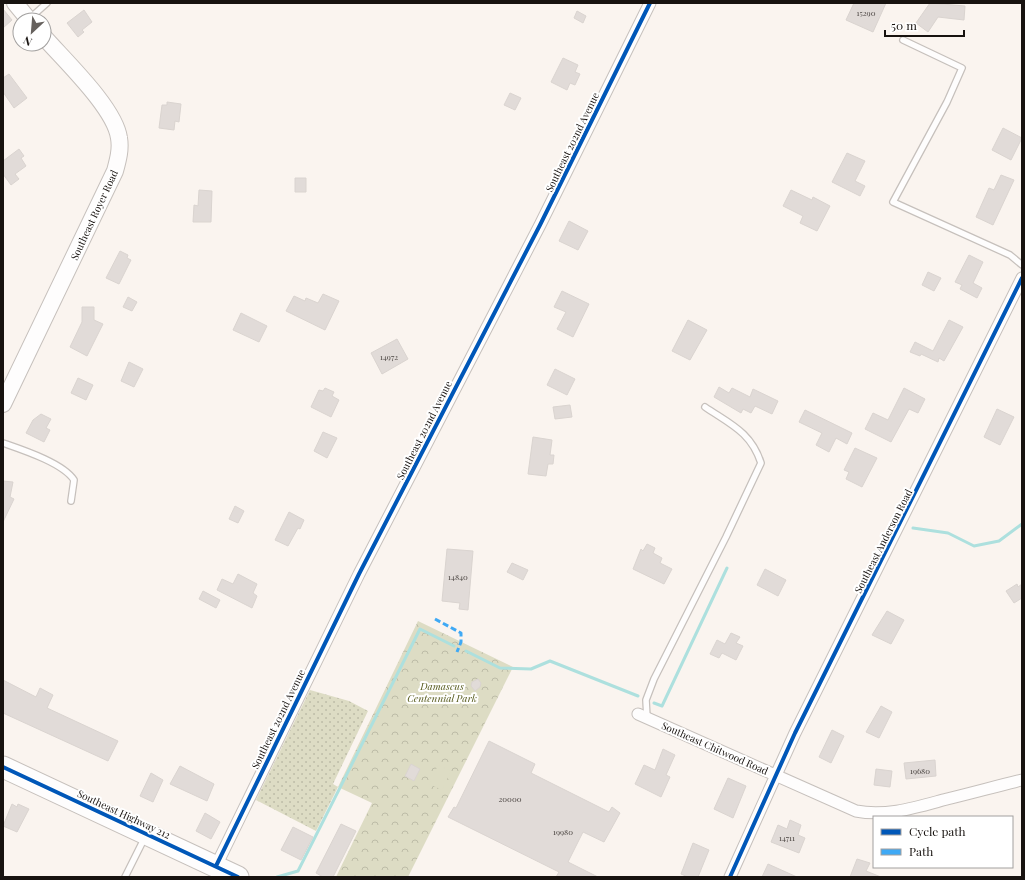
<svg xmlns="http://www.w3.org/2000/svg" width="1025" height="880" font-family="'Playfair Display',serif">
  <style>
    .grass { fill: url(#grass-dots) }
    .park { fill: url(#park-crowns) }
    .pitch { fill: #dddcc4 }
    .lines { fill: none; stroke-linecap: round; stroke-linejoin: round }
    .stream { stroke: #ade0de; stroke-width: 3 }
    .building { fill: #e1dbd8; stroke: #dad4d0 }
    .lane-casing { stroke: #c6c0bc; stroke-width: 8 }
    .street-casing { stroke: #c6c0bc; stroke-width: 13 }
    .secondary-casing { stroke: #c6c0bc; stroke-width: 18 }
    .highway-casing { stroke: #c6c0bc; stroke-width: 23 }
    .lane { stroke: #fefdfd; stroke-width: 5.5 }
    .street { stroke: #fefdfd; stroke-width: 11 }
    .secondary { stroke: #fefdfd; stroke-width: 16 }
    .highway { stroke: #fefdfd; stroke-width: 21 }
    .quiet { stroke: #3fa9f5; stroke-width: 3; stroke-dasharray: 6 3; stroke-linecap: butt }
    .cycleway-casing { stroke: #fff; stroke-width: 6 }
    .cycleway { stroke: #0057b8; stroke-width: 4 }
    .labels { text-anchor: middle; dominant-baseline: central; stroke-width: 4; stroke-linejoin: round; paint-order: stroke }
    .number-label { font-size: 8px; fill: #4c4643 }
    .street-label { font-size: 10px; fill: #17120f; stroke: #fff }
    .park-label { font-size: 10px; font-style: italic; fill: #575b1d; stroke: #fff }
  </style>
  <defs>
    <pattern id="grass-dots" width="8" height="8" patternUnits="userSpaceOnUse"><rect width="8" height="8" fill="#dddcc4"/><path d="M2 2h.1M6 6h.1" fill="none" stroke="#bdbca7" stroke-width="1.8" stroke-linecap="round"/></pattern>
    <pattern id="park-crowns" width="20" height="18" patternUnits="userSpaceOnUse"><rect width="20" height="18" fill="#dddcc4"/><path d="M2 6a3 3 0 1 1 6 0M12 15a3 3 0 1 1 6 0" fill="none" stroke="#bdbca7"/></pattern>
  </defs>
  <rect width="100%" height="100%" fill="#faf4ef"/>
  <path class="grass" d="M 310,690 L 349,701 L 368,711 L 333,784 L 338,787 L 316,831 L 256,800 Z"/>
  <path class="park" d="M 418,621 L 513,667 L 408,877 L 336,877 L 372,803 L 338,787 Z"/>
  <path class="pitch" d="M 438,765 L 451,771 L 442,790 L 429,784 Z"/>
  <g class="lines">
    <path class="stream" d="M 913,528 L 948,533 L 974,546 L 999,541 L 1022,524
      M 466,651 L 500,668 L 531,669 L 550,661 L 638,696
      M 654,703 L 662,706 L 727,568
      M 277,877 L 298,871 L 420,629 L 454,646"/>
  </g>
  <path class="building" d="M 854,3 L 886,3 L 873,32 L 846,20 Z
    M 930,3 L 965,6 L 964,20 L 938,17 L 928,32 L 916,23 Z
    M 3,9 L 12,20 L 3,28 Z
    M 84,10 L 92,22 L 82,30 L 84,32 L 78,37 L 67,23 Z
    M 577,11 L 586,16 L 583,23 L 574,18 Z
    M 563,58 L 578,65 L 575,72 L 580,74 L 575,85 L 570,83 L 567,90 L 551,82 Z
    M 9,74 L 27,98 L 14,108 L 3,92 L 3,78 Z
    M 510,93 L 521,98 L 515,110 L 504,105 Z
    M 167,102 L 181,104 L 179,122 L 175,121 L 174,130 L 159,128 L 162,105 L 167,105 Z
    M 1003,128 L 1022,138 L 1011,160 L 992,150 Z
    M 19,149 L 24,156 L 21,158 L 26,166 L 15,174 L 19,179 L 11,185 L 3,174 L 3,161 Z
    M 847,153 L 865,161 L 855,181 L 865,186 L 860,196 L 832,182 Z
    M 1001,175 L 1014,180 L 993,225 L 976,217 L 989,188 L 994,190 Z
    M 295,178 L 306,178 L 306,192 L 295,192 Z
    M 199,190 L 212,191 L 211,222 L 193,222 L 194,205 L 198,206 Z
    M 791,190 L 812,200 L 813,197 L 830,206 L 817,231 L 800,223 L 803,216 L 783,206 Z
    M 569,221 L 588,231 L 578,250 L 559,241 Z
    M 120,251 L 128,255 L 127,258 L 131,260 L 119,284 L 106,278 Z
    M 969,255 L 983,262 L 973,283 L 982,288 L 977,298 L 960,289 L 962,285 L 955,282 Z
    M 928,272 L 941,278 L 934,291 L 922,285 Z
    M 562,291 L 589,304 L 573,337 L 557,329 L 566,312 L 554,307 Z
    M 323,294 L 339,301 L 325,330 L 286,311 L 294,296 L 305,301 L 306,298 L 318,303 Z
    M 128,297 L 137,302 L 132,311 L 123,307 Z
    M 82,307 L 94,307 L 94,320 L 103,324 L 87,356 L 70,347 L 82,322 Z
    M 241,313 L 267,326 L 259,342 L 233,330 Z
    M 688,320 L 707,330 L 690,360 L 672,351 Z
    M 949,320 L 963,327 L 944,361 L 939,358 L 938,362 L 921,354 L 920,356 L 910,352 L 915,342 L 933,351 Z
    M 397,339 L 408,359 L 382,374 L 371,353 Z
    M 129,362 L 143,369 L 134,387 L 121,381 Z
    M 555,369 L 575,379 L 567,395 L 547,385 Z
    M 78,378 L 93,385 L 86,400 L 71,393 Z
    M 719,387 L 729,393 L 732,388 L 750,397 L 753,389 L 778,401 L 772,414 L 755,406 L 751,413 L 743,409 L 741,413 L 714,397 Z
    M 325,388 L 334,392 L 332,396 L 339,400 L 331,417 L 311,407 L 319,390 L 323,391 Z
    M 904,388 L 925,399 L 918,413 L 909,409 L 891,442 L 865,429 L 873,413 L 888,420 Z
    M 570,405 L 572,417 L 555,419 L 553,407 Z
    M 997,409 L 1014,417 L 1000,445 L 984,437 Z
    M 805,410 L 852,433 L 847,444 L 836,438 L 829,452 L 816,445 L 822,433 L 799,422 Z
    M 41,414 L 51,419 L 46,428 L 50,430 L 44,442 L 26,433 L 33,420 Z
    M 323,432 L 337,438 L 327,458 L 314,451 Z
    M 533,437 L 552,440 L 550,455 L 554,455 L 553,464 L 548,464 L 546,476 L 528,474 Z
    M 855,448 L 877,458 L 862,487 L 846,479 L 849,472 L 844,470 Z
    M 3,481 L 13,482 L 10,497 L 14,499 L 3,522 Z
    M 235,506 L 244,511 L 238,523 L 229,519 Z
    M 289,512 L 304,520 L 300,529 L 298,528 L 288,546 L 275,540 Z
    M 647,544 L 655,548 L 653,553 L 662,558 L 660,563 L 672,569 L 664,584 L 633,569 L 641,549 L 643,551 Z
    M 447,549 L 473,551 L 468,610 L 459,609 L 460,603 L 442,601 Z
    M 512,563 L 528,570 L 523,580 L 507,572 Z
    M 765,569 L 786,580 L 778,596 L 757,585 Z
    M 238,574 L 257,584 L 253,593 L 257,596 L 252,608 L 217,590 L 222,579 L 233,584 Z
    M 1017,584 L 1018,587 L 1022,584 L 1022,598 L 1014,603 L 1006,591 Z
    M 203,591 L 220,600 L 216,608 L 199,599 Z
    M 887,611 L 904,620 L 891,644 L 872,635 Z
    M 731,633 L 740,637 L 736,643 L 743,646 L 736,660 L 722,653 L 719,658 L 710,654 L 717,640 L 725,644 Z
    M 478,679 L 481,683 L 480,687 L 475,691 L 471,686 L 472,682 Z
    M 3,680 L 36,697 L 40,688 L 53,695 L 47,708 L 118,741 L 108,761 L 3,713 Z
    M 881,706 L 892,712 L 879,738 L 866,732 Z
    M 832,730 L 844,736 L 831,763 L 819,757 Z
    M 489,741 L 535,764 L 531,773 L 609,812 L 612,807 L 620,813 L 604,842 L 583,832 L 568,862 L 598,877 L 556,877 L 559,872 L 448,817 L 454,807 L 456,808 Z
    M 663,749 L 675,755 L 666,775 L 670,777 L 661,797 L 635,784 L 644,765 L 655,770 Z
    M 935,760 L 936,776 L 906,779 L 904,763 Z
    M 411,764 L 420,769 L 414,781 L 405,776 Z
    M 180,766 L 214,784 L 207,801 L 170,784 Z
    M 876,769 L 892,771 L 890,787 L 874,785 Z
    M 151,773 L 163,780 L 153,802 L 140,796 Z
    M 728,778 L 746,786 L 733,818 L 714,809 Z
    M 12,804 L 17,807 L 18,804 L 29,809 L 17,832 L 3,826 Z
    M 205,813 L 220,822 L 211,839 L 196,831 Z
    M 790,820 L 801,825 L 798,835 L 805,838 L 799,853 L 771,842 L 778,825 L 787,829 Z
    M 341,824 L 356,831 L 333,877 L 323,877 L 316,873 Z
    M 293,827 L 313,837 L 301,860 L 281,850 Z
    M 693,843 L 709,850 L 698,877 L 688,877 L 681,874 Z
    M 857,859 L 870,863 L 866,871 L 881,877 L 850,877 Z
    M 768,864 L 797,877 L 762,877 Z"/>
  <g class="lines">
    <defs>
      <path id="lane" d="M 29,19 L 47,3
        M 903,40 L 962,68 L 947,102 L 893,202 L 1010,255 L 1022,265
        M 3,443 C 23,450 63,463 74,480 L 71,501
        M 647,718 L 646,700 L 654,679 L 726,537 L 761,463 C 751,432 730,424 705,407
        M 125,877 L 145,837"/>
      <path id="street" d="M 638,714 L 856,811 C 887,817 917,807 947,799 C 972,793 997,786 1022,780
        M 216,866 L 359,574 L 540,225 L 650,3
        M 730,877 L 795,733 L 1022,278"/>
      <path id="secondary" d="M 15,3 L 29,20
        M 3,404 L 115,171 C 118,160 121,149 119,138 C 115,108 64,60 44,37"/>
      <path id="highway" d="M 3,767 L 238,877"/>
    </defs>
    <use href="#lane" class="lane-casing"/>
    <use href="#street" class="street-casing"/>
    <use href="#secondary" class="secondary-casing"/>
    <use href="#highway" class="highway-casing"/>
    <use href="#lane" class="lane"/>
    <use href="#street" class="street"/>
    <use href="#secondary" class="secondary"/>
    <use href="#highway" class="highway"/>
    <path class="quiet" d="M 435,619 L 461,633 L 461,642 L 457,652"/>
    <defs>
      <path id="cycleway" d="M 3,767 L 238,877
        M 216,866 L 359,574 L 540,225 L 650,3
        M 730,877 L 795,733 L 1022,278"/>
    </defs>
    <use href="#cycleway" class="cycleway-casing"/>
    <use href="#cycleway" class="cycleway"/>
  </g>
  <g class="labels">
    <g class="number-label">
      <text x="866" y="12">15290</text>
      <text x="389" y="356">14972</text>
      <text x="458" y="576">14840</text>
      <text x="920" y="770">19680</text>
      <text x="510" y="798">20000</text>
      <text x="563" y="831">19980</text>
      <text x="787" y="837">14711</text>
    </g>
    <g class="street-label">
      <text transform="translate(572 142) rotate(-64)">Southeast 202nd Avenue</text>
      <text transform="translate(94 215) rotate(-65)">Southeast Royer Road</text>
      <text transform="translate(424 430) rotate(-63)">Southeast 202nd Avenue</text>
      <text transform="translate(883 541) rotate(-63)">Southeast Anderson Road</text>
      <text transform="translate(278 719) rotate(-64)">Southeast 202nd Avenue</text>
      <text transform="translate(715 748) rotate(24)">Southeast Chitwood Road</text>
      <text transform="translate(124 814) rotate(25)">Southeast Highway 212</text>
    </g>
    <g class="park-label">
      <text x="442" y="686">Damascus<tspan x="442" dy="12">Centennial Park</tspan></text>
    </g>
  </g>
  <rect width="1025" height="880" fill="none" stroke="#17120f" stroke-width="8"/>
  <rect x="873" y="816" width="140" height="52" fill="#ffffff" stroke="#a2a09f"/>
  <rect x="881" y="829" width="20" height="6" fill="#0057b8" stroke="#a2a09f"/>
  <text x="909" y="836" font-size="12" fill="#17120f">Cycle path</text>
  <rect x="881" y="849" width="20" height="6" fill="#3fa9f5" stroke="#a2a09f"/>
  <text x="909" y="856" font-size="12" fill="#17120f">Path</text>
  <g transform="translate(32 32) rotate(206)"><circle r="19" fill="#ffffff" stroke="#a2a09f"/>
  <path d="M0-3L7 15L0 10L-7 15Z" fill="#66615d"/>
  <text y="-6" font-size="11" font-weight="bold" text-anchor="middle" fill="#17120f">N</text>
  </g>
  <path d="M885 30v6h79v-6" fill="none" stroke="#17120f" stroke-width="2"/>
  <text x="891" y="30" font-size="12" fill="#17120f" stroke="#ffffff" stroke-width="3" paint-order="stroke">50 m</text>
</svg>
